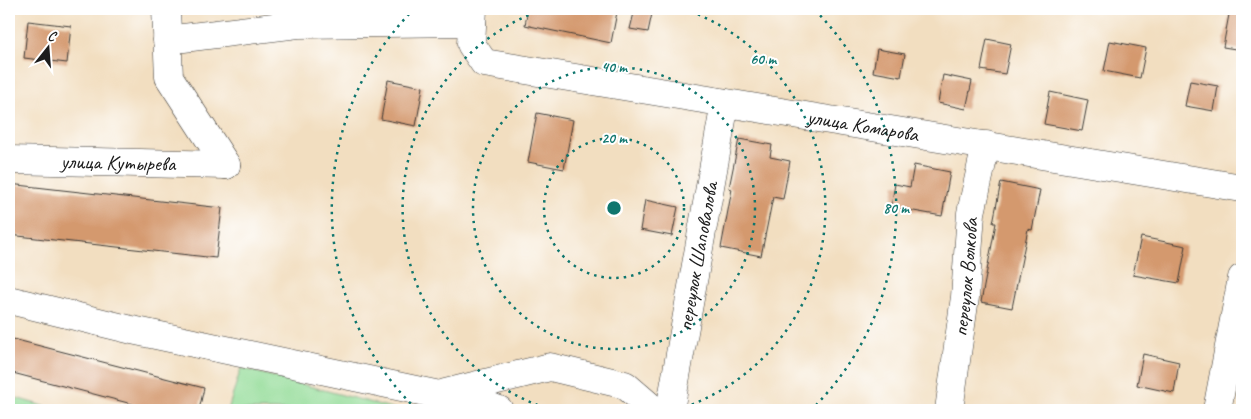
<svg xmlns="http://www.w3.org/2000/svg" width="1251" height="419" font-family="Caveat,sans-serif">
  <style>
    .green { fill: #93dc97; stroke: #587c5a }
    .building { fill: #d4996e }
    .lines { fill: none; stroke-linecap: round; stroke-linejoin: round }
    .minor-casing { stroke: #3c3935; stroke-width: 29 }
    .minor { stroke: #fff; stroke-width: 28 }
    .ring { fill: none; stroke: #0f766e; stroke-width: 2.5; stroke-dasharray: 2.5 5 }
    .labels { text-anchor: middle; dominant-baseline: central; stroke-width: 4; stroke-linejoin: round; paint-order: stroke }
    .street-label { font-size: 21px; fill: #1c1c1c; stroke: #fff }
    .centre { fill: #0f766e; stroke: #fff; stroke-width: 2.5 }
    .ring-label { font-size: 15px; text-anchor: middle; font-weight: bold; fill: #0f766e; stroke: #fff; stroke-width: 4; stroke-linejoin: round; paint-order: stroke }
  </style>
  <rect width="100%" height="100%" fill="#fff"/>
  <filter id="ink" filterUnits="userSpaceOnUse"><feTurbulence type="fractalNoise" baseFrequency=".02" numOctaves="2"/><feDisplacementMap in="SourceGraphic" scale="10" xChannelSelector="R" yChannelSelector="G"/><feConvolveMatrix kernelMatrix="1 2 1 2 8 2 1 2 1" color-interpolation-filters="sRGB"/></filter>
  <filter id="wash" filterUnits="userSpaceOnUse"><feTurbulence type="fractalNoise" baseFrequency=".0096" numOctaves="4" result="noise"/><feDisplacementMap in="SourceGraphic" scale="20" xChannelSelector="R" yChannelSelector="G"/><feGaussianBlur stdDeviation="1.12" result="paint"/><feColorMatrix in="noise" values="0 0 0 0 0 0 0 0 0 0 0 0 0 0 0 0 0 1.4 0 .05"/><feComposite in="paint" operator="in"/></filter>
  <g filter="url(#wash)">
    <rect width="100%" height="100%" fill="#f2dec0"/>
    <path class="green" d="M 241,368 L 399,410 L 228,410 Z
      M 9,396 L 54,409 L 55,410 L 9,410 Z"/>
    <g id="blocks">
      <path class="building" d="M 528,9 L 603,9 L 617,12 L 611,43 L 525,25 Z
        M 635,9 L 653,9 L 648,32 L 630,29 Z
        M 1230,9 L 1242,9 L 1242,50 L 1223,47 Z
        M 28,21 L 71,26 L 67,63 L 24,58 Z
        M 987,39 L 1011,44 L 1005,74 L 981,70 Z
        M 1110,41 L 1146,48 L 1140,78 L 1104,71 Z
        M 877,49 L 905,54 L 901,77 L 873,72 Z
        M 943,75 L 972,81 L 966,109 L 938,103 Z
        M 388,80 L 423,87 L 416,126 L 381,119 Z
        M 1190,81 L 1218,86 L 1214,111 L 1185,106 Z
        M 1050,92 L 1088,100 L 1082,131 L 1044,124 Z
        M 537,113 L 573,120 L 564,169 L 528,162 Z
        M 739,139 L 772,145 L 770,157 L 790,161 L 783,199 L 773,197 L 761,256 L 721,248 L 732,189 L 729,188 Z
        M 914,165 L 950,172 L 942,216 L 891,207 L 895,184 L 910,187 Z
        M 1001,182 L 1040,190 L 1032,230 L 1028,229 L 1012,308 L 981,302 L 996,223 L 993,223 Z
        M 9,184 L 222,208 L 216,258 L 9,235 Z
        M 645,200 L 678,207 L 672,236 L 640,230 Z
        M 1141,237 L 1186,246 L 1179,283 L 1133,275 Z
        M 9,338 L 204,388 L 199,410 L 155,410 L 9,372 Z
        M 1143,354 L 1179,362 L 1174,393 L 1137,385 Z"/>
    </g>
  </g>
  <g filter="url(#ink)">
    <use href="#blocks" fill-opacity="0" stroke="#3c3935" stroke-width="1"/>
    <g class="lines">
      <defs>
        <g id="minor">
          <path d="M 166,9 L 169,77 L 226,165"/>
          <path id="s1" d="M 473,9 L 471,44 L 484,63 L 1242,188"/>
          <path d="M 167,40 L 298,24 L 472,22"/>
          <path id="s2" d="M 9,160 L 226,165"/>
          <path d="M 9,300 L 132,330 L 482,404 L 499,410"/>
          <path d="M 445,393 L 550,367 L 625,385 L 654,410"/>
          <path id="s3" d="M 670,410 L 725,103"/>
          <path id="s4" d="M 949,410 L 965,297 L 971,213 L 986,145"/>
          <path d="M 1217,410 L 1242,278"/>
        </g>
      </defs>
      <use href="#minor" class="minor-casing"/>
      <use href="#minor" class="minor"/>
    </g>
  </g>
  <g class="ring">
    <circle cx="614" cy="208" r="70"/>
    <circle cx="614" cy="208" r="141"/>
    <path d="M552 410A211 211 0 0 1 544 9M684 9A211 211 0 0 1 676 410"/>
    <path d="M416 409A282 282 0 0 1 413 10M815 10A282 282 0 0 1 812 409"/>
  </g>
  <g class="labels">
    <g class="street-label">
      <text stroke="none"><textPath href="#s1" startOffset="442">улица Комарова</textPath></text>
      <text stroke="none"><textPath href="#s2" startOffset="109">улица Кутырева</textPath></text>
      <text stroke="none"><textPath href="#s3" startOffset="156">переулок Шаповалова</textPath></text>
      <text stroke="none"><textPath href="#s4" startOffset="134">переулок Волкова</textPath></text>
    </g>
  </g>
  <circle cx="614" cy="208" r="8" class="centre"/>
  <g class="ring-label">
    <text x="763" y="64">60 m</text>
    <text x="614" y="72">40 m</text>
    <text x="614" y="143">20 m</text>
    <text x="896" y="213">80 m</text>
  </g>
  <rect width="1251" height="419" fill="none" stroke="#fff" stroke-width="30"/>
  <g transform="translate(48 48) rotate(17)" stroke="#ffffff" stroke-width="4" paint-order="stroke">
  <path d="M0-4L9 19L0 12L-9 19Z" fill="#1c1c1c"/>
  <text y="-8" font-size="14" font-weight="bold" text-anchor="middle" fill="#1c1c1c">С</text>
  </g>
</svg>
